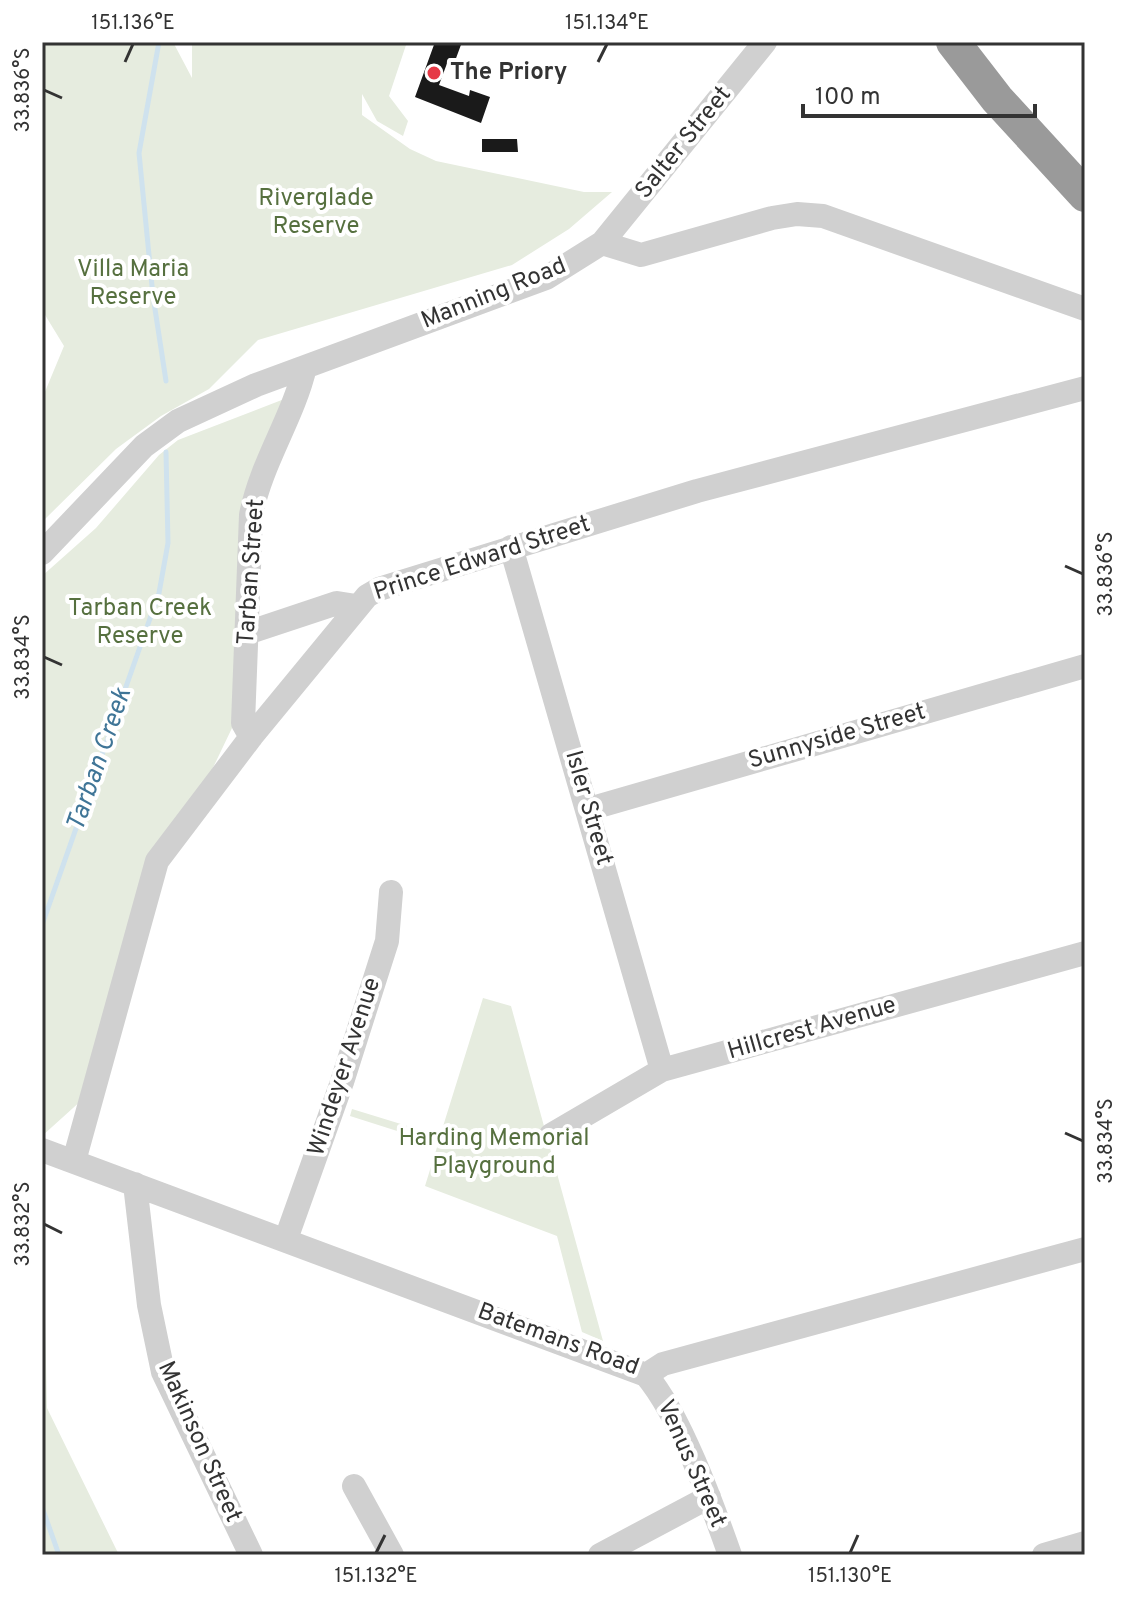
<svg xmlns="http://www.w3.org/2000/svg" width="1127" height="1597" font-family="Overpass,sans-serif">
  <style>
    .green { fill: #e6ecdf }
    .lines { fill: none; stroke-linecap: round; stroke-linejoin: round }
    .stream { stroke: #cfe2ee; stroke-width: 5 }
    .building { fill: #1a1a1a }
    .minor { stroke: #d0d0d0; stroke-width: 24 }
    .highway { stroke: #9a9a9a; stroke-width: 34 }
    .ticks { fill: none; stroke: #333; stroke-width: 3 }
    .poi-dot { fill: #e63946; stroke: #fff; stroke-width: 3 }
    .labels { text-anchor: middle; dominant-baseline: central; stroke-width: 8; stroke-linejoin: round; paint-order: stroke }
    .poi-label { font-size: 24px; font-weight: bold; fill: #333; stroke: #fff; text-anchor: start }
    .street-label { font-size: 24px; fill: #333; stroke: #fff }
    .park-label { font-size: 24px; fill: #56703f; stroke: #fff }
    .water-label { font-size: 26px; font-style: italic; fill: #3f7597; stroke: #fff }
    .neatline { fill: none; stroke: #333; stroke-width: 3 }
    .ticks-label { font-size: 20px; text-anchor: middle; fill: #333 }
  </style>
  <rect width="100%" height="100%" fill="#fff"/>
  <path class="green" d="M 42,42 L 173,42 L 192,78 L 192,42 L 407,42 L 389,96 L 408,121 L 403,136 L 377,121 L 362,94 L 362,115 L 410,149 L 436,161 L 584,192 L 612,192 L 569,229 L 512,265 L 258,340 L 209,389 L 161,416 L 116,449 L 42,522 L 42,399 L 64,346 L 42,310 Z
    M 292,396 L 243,502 L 232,728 L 209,776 L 164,836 L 83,1099 L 42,1136 L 42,576 L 96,528 L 159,455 L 178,440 Z
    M 483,998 L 511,1006 L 603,1341 L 582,1332 L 557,1236 L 425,1186 L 438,1144 L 350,1116 L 352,1109 L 440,1136 Z
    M 42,1187 L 47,1408 L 119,1555 L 42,1555 Z"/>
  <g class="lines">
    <path class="stream" d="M 159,42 L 139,153 L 153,296 L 166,381
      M 42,925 L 159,593 L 168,543 L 166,452
      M 42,1507 L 59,1555"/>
  </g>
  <path class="building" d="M 435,42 L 462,42 L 455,61 L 449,58 L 439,85 L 469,96 L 470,90 L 490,97 L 481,123 L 415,97 Z
    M 482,139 L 517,139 L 518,152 L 482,152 Z"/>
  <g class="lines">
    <path class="minor" d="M 602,243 L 641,255 L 772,218 L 797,214 L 823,216 L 1085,309
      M 511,547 L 662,1070
      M 42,553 L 144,446 L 178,421 L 256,385 L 546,278 L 602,243 L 765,42
      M 247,633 L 337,603 L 356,606
      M 251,737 L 243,723 L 251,515 C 261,463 293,418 305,367
      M 589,809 L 1085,666
      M 551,1135 L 662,1070 L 1085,953
      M 42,1150 L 646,1375
      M 74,1161 L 157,861 L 251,737 L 367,596 L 379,589 L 697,491 L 1085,388
      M 135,1184 L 149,1305 L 163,1372 L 251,1555
      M 286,1239 L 342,1082 L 387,941 L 391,892
      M 646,1375 L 663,1364 L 1085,1249
      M 646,1375 C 680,1415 712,1504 730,1555
      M 354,1486 L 392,1555
      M 600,1555 L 709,1497
      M 1044,1555 L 1085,1543"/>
    <path class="highway" d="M 953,42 L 997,99 L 1085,195"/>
  </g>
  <path class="ticks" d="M 125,62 L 133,44M 598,62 L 607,44M 44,90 L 62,98M 1065,566 L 1083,574M 44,657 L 62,665M 1065,1133 L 1083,1141M 44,1224 L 62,1233M 376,1553 L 385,1535M 850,1553 L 858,1535"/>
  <circle class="poi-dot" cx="434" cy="73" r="8"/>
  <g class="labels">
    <g class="poi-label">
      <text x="450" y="73">The Priory</text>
    </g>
    <g class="street-label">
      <text transform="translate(684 143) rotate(-51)">Salter Street</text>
      <text transform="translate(494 294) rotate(-22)">Manning Road</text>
      <text transform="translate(482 559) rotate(-18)">Prince Edward Street</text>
      <text transform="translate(252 572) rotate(-86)">Tarban Street</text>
      <text transform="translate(837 737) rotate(-16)">Sunnyside Street</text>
      <text transform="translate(588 808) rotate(74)">Isler Street</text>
      <text transform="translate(812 1029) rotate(-16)">Hillcrest Avenue</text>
      <text transform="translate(345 1067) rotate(-72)">Windeyer Avenue</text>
      <text transform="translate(558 1340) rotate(20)">Batemans Road</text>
      <text transform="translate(199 1442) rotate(66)">Makinson Street</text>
      <text transform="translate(691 1464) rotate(66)">Venus Street</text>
    </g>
    <g class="park-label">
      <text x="316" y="199">Riverglade<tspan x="316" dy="28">Reserve</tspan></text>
      <text x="133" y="270">Villa Maria<tspan x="133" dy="28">Reserve</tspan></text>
      <text x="140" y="609">Tarban Creek<tspan x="140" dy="28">Reserve</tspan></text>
      <text x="494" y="1139">Harding Memorial<tspan x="494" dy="28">Playground</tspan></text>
    </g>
    <g class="water-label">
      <text transform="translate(100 760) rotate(-71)">Tarban Creek</text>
    </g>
  </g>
  <rect width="1127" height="1597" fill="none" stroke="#ffffff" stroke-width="88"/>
  <path d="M803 104v12h232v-12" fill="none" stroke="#333333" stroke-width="4"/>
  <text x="815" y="104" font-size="24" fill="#333333" stroke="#ffffff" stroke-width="6" paint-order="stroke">100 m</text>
  <rect x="44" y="44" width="1039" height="1509" class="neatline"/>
  <g class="ticks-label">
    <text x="133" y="29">151.136°E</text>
    <text x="607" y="29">151.134°E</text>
    <text transform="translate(22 90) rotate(-90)" y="7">33.836°S</text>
    <text transform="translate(1105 574) rotate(-90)" y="7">33.836°S</text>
    <text transform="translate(22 657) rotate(-90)" y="7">33.834°S</text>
    <text transform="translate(1105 1141) rotate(-90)" y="7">33.834°S</text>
    <text transform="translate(22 1224) rotate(-90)" y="7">33.832°S</text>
    <text x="376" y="1582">151.132°E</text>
    <text x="850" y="1582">151.130°E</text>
  </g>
</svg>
